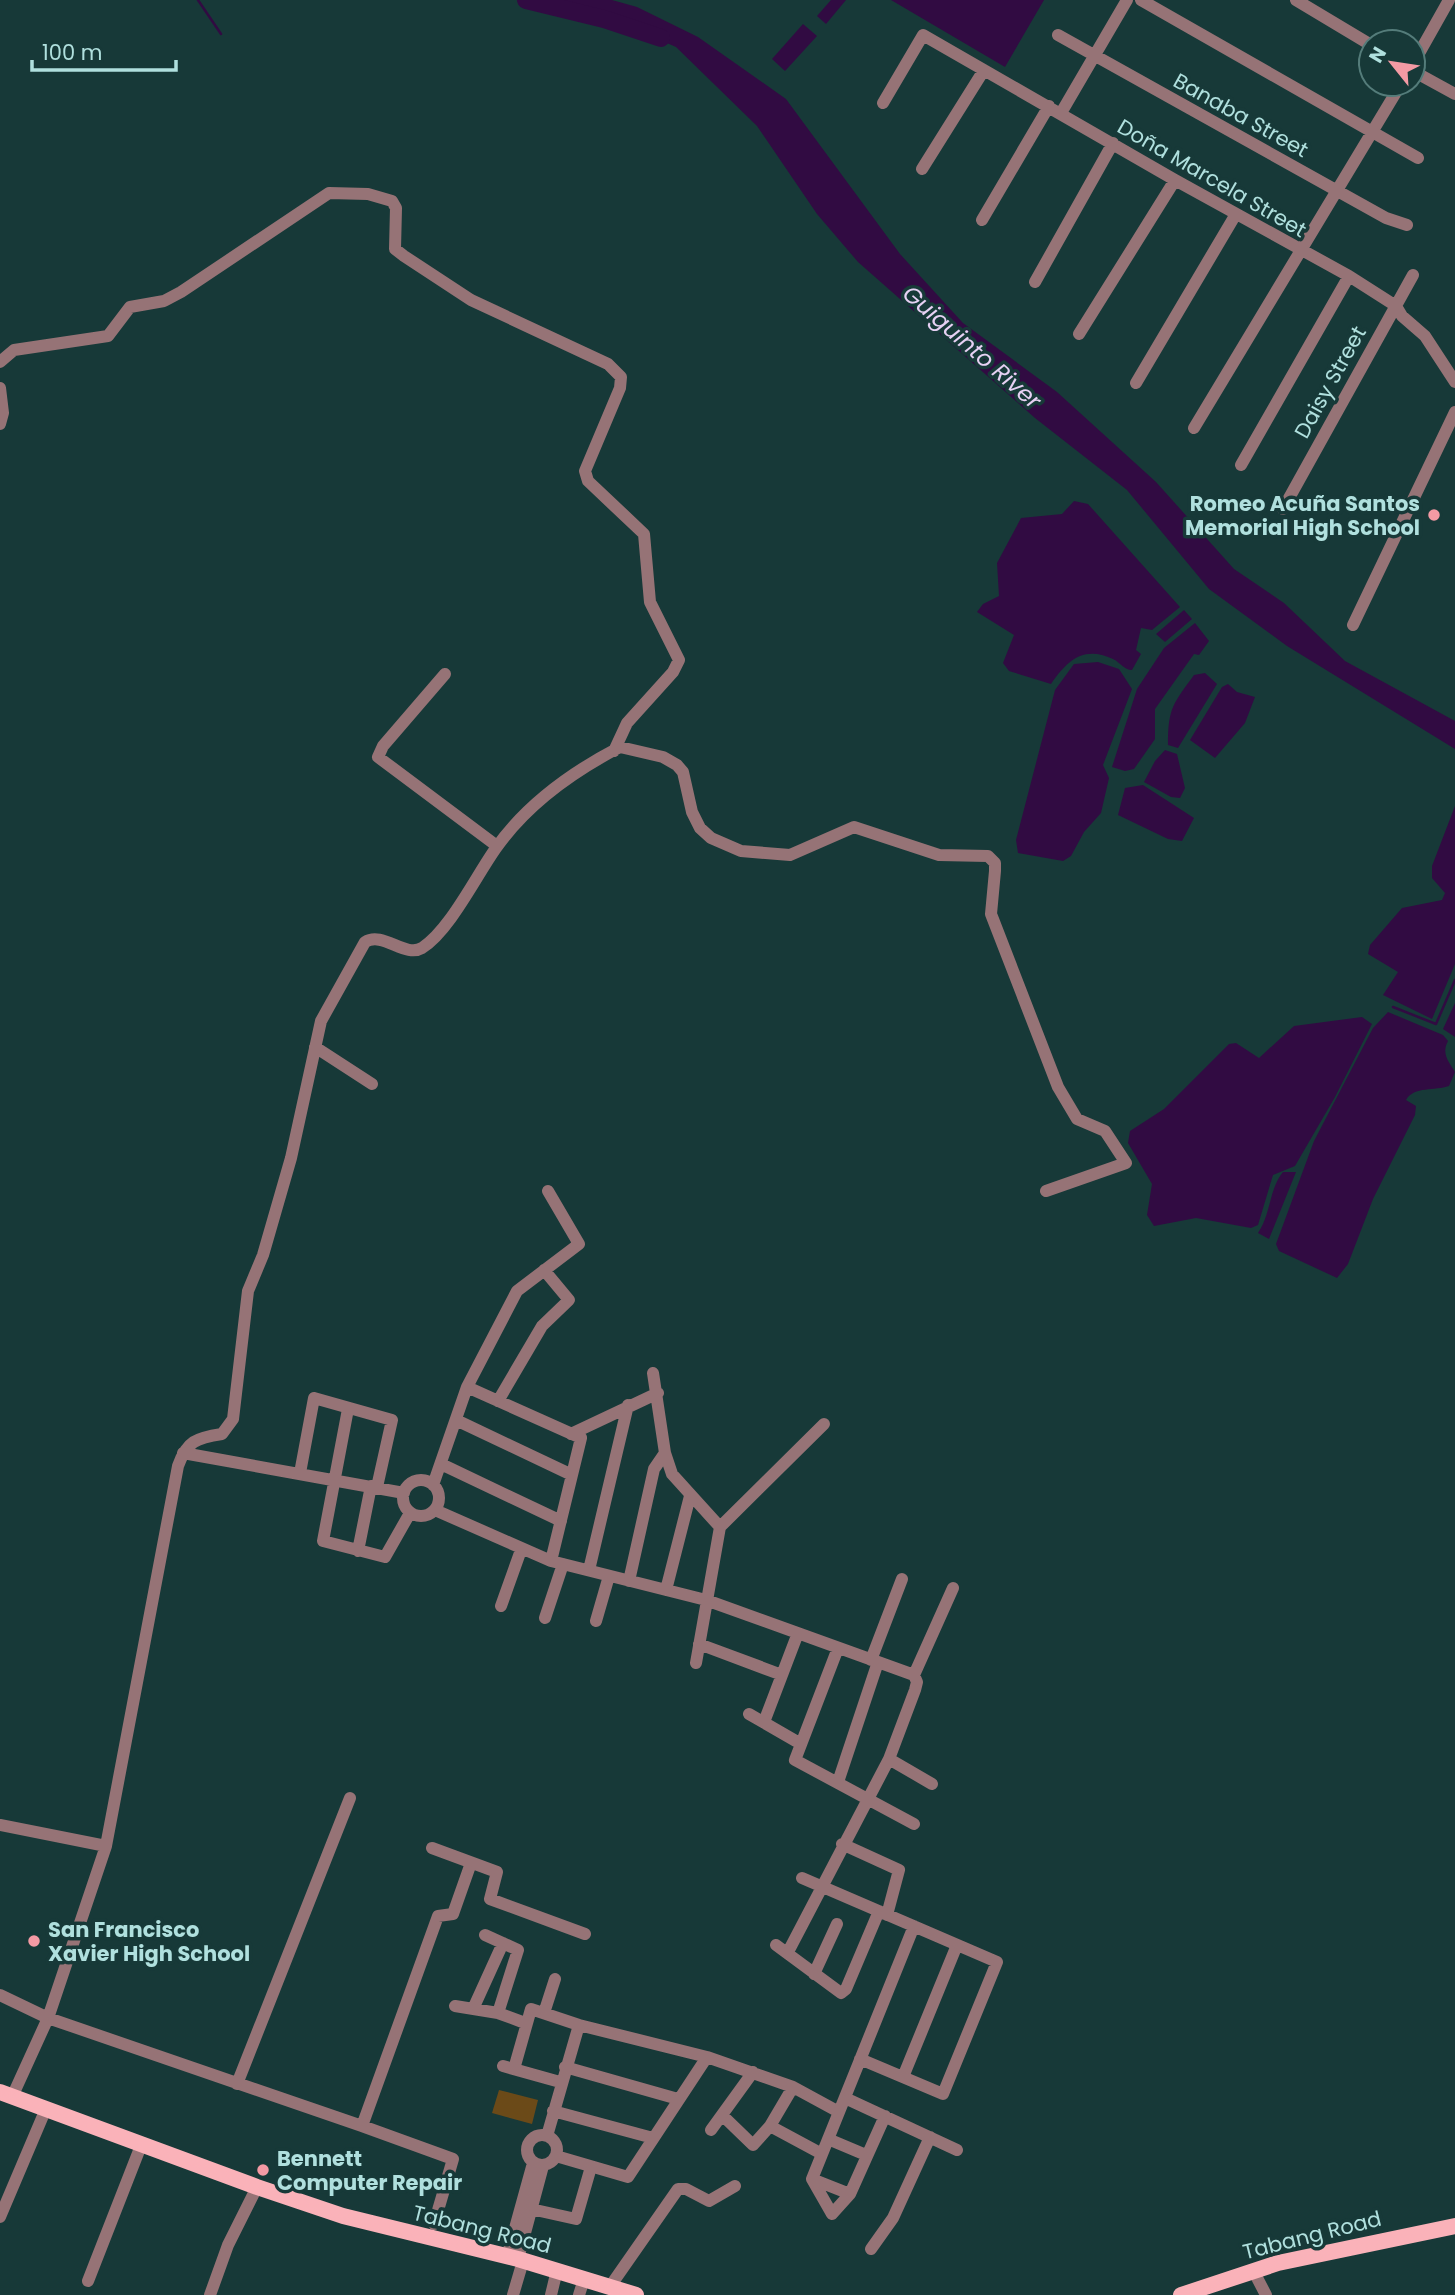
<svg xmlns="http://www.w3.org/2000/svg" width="1455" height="2295" font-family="Poppins,sans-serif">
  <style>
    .green { fill: #6b4a18 }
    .water { fill: #310b42 }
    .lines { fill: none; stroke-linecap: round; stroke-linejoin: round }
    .stream { stroke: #310b42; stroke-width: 2.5 }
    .river { stroke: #310b42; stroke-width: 18 }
    .minor { stroke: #967376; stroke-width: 12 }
    .major { stroke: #fab2b9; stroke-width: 16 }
    .poi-dot { fill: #f49aa4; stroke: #173938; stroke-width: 2.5 }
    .labels { text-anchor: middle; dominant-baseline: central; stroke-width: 7; stroke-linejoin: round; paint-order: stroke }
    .street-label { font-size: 21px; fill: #b0e0de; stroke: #173938 }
    .poi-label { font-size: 21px; font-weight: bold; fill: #b0e0de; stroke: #173938; text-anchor: start }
    .water-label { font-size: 23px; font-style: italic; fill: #e7d1f4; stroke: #173938 }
  </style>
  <rect width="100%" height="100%" fill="#173938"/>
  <path class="green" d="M 499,2090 L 538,2100 L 532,2124 L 492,2113 Z"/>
  <path class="water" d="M 547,0 L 612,0 L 637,7 L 698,37 L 786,99 L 900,254 L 963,323 L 1057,392 L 1156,482 L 1234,569 L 1284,603 L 1345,661 L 1455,721 L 1455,749 L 1287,646 L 1209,589 L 1127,490 L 1035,418 L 858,262 L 817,214 L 757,126 L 676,47 L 580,5 Z
    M 831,0 L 846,0 L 826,24 L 817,16 Z
    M 891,0 L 1044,0 L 1005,67 Z
    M 803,24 L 817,36 L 785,71 L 772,59 Z
    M 1074,501 L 1088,504 L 1180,607 L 1152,630 L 1141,628 L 1136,650 L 1141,654 L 1132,670 C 1124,670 1121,663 1113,659 C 1083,645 1067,661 1051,684 L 1009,671 L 1003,663 L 1014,635 L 977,612 L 983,604 L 999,596 L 997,563 L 1021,518 L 1062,514 Z
    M 1184,610 L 1192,619 L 1165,642 L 1156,634 Z
    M 1195,623 L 1209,641 L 1199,655 L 1194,654 L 1155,709 L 1155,739 L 1134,769 L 1125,771 L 1112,767 L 1137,689 L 1164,648 Z
    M 1098,662 L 1119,669 L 1132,689 L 1103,765 L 1109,778 L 1101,813 L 1084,832 L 1071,856 L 1063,861 L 1018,853 L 1016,840 L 1055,690 L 1074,664 Z
    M 1205,673 L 1217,684 L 1178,748 L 1168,745 C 1168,708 1173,704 1194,675 Z
    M 1228,684 L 1237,692 L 1255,697 L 1245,723 L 1215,758 L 1190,740 L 1222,687 Z
    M 1165,750 L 1177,754 L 1185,788 L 1180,798 L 1171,797 L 1144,782 L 1155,761 Z
    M 1143,785 L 1194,818 L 1182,841 L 1168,839 L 1118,815 L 1125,788 Z
    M 1455,806 L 1455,964 L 1432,1019 L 1383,995 L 1398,972 L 1368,954 L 1370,945 L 1402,908 L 1442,900 L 1445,893 L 1432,878 L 1432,866 Z
    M 1455,1003 L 1455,1037 L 1443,1029 Z
    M 1388,1012 L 1443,1035 L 1448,1041 C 1441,1054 1449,1062 1455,1072 L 1449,1086 C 1435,1091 1414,1086 1406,1100 L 1416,1106 L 1415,1115 L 1373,1199 L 1348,1264 L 1337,1278 L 1279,1251 L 1276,1244 L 1314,1141 L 1373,1028 Z
    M 1362,1017 L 1372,1024 L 1335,1097 L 1295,1166 L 1273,1175 L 1258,1225 L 1251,1228 L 1196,1218 L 1154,1226 L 1147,1215 L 1152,1184 L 1128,1143 L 1130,1131 L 1164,1109 L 1229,1044 L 1236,1043 L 1259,1058 L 1294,1026 Z
    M 1283,1172 L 1296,1172 L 1269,1239 L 1258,1233 C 1271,1214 1269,1189 1283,1172 Z"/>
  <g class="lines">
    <path class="stream" d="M 198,0 L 221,34
      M 1393,1007 L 1436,1024 L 1455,980"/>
    <path class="river" d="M 526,0 L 604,19 L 661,38"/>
    <path class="minor" d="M 1141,0 L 1418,158
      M 1296,0 L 1371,45
      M 1058,35 L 1386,218 L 1407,225
      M 1413,64 L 1449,0
      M 1413,71 L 1455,94
      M 883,103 L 923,35 L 1175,180 L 1349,276 L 1396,306 L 1402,316 L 1425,336 L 1455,382
      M 1061,113 L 1127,0
      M 922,169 L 984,70
      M 982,220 L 1049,106
      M 1035,282 L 1113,143
      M 1079,334 L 1175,180
      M 0,362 L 14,350 L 108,336 L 130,307 L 164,301 L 181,292 L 329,193 L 368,194 L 392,201 L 396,208 L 395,249 L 404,256 L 471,300 L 608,364 L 621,377 L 620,388 L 585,471 L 588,481 L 644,534 L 650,602 L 679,660 L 673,672 L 627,723 L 614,751
      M 1136,383 L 1236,214
      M 0,388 L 3,413 L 0,424
      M 1194,428 L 1401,84
      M 1241,465 L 1349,276
      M 1283,509 L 1413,275
      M 1353,625 L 1455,412
      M 445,674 L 383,746 L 378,757 L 497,846
      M 315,1047 L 372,1084
      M 653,1373 L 665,1453 L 672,1474 L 720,1527
      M 467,1387 L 581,1438 L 551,1561
      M 498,1401 L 542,1326 L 569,1300 L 544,1270
      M 348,1409 L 323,1541 L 385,1557 L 410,1513
      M 456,1420 L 572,1475
      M 571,1434 L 658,1393
      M 183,1453 L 404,1493
      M 441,1464 L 561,1521
      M 300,1473 L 314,1398 L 392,1420 L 377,1487
      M403 1498a18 18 0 1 1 36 0a18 18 0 1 1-36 0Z
      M 433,1485 L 467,1387 L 517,1291 L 579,1244 L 548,1191
      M 435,1510 L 551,1561 L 706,1600 L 914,1675
      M 358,1551 L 371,1486
      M 589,1570 L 628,1405
      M 629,1581 L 654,1469 L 665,1453
      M 666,1590 L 690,1496
      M 501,1606 L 521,1550
      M 545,1618 L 563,1564
      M 596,1621 L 609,1576
      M 699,1644 L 782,1675
      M 838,1648 L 795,1760 L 914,1824
      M 871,1660 L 902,1579
      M 696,1663 L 720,1527 L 824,1424
      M 749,1714 L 801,1744
      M 764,1722 L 798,1633
      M 889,1759 L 932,1784
      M 838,1782 L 878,1662
      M 0,1825 L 106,1846
      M 842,1844 L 899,1870 L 887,1915
      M 432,1848 L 497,1872 L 490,1899 L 585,1934
      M 802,1878 L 997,1962 L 943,2094 L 860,2059
      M 485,1935 L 518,1950 L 498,2013
      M 776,1945 L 841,1993 L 846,1989 L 879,1911
      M 788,1952 L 889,1759 L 915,1690 L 917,1682 L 914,1675 L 953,1588
      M 814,1974 L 837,1924
      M 0,1995 L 48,2018 L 362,2126 L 438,1916 L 453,1914 L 471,1863
      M 455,2006 L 498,2013 L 525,2023
      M 473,2009 L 503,1943
      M 544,2013 L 555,1979
      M 503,2066 L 560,2082
      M 565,2067 L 678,2099
      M 514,2069 L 531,2009 L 579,2025 L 707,2057
      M 903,2077 L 957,1945
      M 237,2084 L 350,1798
      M 12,2097 L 48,2018 L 106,1846 L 178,1466 C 187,1441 196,1438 222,1434 L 233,1419 L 248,1291 L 263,1255 L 291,1158 L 321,1021 L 365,942 C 383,931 405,958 422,948 C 450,930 476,876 496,848 C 527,804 572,772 620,747 L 663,757 L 677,765 L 683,772 L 692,812 L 700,828 L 711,838 L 741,851 L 790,855 L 854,827 L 939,855 L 988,856 L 995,863 L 995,871 L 991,914 L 1058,1087 L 1077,1119 L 1105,1131 L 1126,1163 L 1046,1191
      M 845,2098 L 957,2150
      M 553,2111 L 653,2138
      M 722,2115 L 753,2145 L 770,2126 L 793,2087
      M 362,2126 L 453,2159 L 434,2224
      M 770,2126 L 822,2154
      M 711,2130 L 753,2072
      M527 2150a15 15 0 1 1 30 0a15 15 0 1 1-30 0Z
      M 547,2136 L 579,2025
      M 828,2139 L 866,2155
      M 556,2156 L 628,2177 L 707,2057 L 793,2087 L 839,2112
      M 812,2179 L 914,1926
      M 812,2179 L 832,2214 L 850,2194 L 885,2116
      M 812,2179 L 850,2194
      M 522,2207 L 576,2219 L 591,2167
      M 0,2217 L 45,2111
      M 871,2249 L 893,2218 L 930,2137
      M 507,2257 L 533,2163
      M 518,2259 L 543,2166
      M 1253,2270 L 1266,2295
      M 88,2281 L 142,2143
      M 609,2288 L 678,2189 L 686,2189 L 709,2201 L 735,2186
      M 210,2295 L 228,2245 L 257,2187
      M 513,2295 L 523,2261
      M 551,2295 L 557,2270
      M 579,2295 L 584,2279"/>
    <path class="major" d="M 0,2092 L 257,2187 L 343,2216 L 518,2259 L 636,2295
      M 1181,2295 L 1278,2263 L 1455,2226"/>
  </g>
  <g class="poi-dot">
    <circle cx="1434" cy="515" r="7"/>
    <circle cx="34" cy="1941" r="7"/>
    <circle cx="263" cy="2170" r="7"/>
  </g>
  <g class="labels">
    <g class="street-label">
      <text transform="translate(1241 115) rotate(29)">Banaba Street</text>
      <text transform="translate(1212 178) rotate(30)">Doña Marcela Street</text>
      <text transform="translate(1330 382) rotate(-61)">Daisy Street</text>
      <text transform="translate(482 2229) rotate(14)">Tabang Road</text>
      <text transform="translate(1312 2235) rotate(-14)">Tabang Road</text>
    </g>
    <g class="poi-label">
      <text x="1420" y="503" text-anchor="end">Romeo Acuña Santos<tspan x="1420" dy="24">Memorial High School</tspan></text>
      <text x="48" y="1929">San Francisco<tspan x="48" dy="24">Xavier High School</tspan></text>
      <text x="277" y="2158">Bennett<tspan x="277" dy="24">Computer Repair</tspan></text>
    </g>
    <g class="water-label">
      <text transform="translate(972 347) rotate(41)">Guiguinto River</text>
    </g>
  </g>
  <g transform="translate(1392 63) rotate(300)"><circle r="33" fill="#173938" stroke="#547c7a" stroke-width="2"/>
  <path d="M0-5L12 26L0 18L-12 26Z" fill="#f49aa4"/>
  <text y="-10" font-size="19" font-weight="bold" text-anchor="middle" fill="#b0e0de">N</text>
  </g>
  <path d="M32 60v10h144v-10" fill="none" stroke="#b0e0de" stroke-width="3.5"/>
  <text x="42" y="60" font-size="21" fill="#b0e0de" stroke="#173938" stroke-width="5" paint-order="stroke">100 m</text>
</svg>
